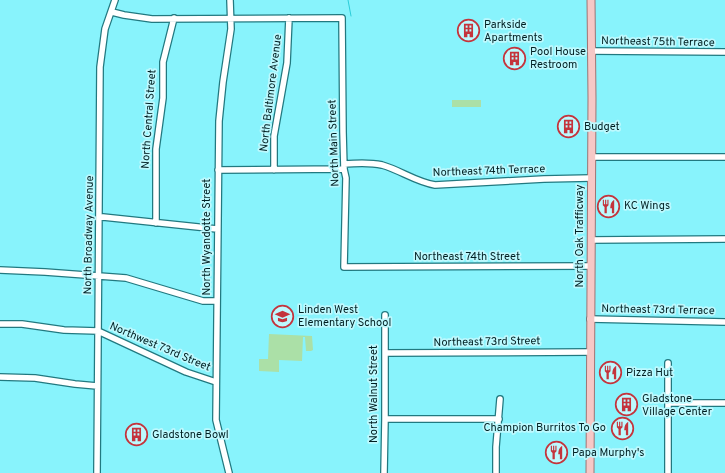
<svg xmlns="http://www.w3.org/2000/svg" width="725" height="473" font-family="Overpass,sans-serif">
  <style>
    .green { fill: #abe0a7 }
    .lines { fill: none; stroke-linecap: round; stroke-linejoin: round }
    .stream { stroke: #2bcdd9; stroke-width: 1 }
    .minor-casing { stroke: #227980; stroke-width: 8 }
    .major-casing { stroke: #9c7574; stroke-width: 9 }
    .minor { stroke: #fff; stroke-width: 5.5 }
    .major { stroke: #f6c8c6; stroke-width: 7 }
    .labels { text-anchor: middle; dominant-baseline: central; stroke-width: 3.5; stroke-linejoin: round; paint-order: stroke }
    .poi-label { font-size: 11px; fill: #001f22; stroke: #bdf9fe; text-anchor: start }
    .street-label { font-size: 11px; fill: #001f22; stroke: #bdf9fe }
  </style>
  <rect width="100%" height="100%" fill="#88f3fc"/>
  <path class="green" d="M 452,100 L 481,100 L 481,107 L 452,107 Z
    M 269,334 L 312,336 L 313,350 L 311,351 L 306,351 L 305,337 L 303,337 L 302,361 L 279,360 L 279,372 L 259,371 L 259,359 L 268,359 Z"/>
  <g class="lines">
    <path class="stream" d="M 348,0 L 351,16"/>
    <defs>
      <path id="minor" d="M 112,12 L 124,15 L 152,19 L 342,18 L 343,132 L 344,169 L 346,178 L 344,267 L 590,266
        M 591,51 L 725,52
        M 592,157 L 725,157
        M 344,164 C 356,163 369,162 382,165 C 400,170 416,182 435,185 L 544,179 L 591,178
        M 218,170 L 344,169
        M 274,170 L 274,136 L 287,63 L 289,18
        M 99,218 L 103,217 L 217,229
        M 156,223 L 156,149 L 163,98 L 163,62 L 174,18
        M 591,240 L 725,239
        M 0,270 L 45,272 L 126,278 L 203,301 L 217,301
        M 590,319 L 725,322
        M 0,324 L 22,324 L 64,330 L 98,331 L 186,372 L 216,382
        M 385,353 L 590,352
        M 668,363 L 668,473
        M 0,377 L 35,378 L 75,384 L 97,386
        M 668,403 L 725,403
        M 385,419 L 499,419
        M 97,473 L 100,67 L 105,29 L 115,0
        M 229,473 L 216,420 L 219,121 L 223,82 L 231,29 L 230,0
        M 384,473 L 385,419 L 385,315
        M 496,473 L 496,447 L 500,399"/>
      <path id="major" d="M 590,473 L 592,98 L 591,0"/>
    </defs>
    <use href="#minor" class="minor-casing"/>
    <use href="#major" class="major-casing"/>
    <use href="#minor" class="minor"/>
    <use href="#major" class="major"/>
  </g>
  <defs>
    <symbol id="building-ring" viewBox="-11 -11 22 22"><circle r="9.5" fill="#bdf9fe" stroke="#c4343c" stroke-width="1.5"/><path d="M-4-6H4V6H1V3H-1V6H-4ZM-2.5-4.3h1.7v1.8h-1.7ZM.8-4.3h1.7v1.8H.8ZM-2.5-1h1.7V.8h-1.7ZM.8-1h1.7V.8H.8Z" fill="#c4343c"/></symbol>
    <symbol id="restaurant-ring" viewBox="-11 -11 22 22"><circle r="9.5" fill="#bdf9fe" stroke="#c4343c" stroke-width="1.5"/><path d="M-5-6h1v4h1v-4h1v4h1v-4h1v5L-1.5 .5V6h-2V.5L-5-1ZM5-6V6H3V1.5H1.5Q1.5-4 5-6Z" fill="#c4343c"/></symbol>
    <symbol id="school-ring" viewBox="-11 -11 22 22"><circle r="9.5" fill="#bdf9fe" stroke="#c4343c" stroke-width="1.5"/><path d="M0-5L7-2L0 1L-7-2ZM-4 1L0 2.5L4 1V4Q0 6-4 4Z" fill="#c4343c"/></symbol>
  </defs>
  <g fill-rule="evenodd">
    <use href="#building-ring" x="456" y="18" width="25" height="25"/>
    <use href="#building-ring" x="502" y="46" width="25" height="25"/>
    <use href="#building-ring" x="556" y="114" width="25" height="25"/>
    <use href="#restaurant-ring" x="596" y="194" width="25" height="25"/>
    <use href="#school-ring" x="270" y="304" width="25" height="25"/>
    <use href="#restaurant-ring" x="598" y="360" width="25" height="25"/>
    <use href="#building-ring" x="614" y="392" width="25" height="25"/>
    <use href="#restaurant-ring" x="610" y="416" width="25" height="25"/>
    <use href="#building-ring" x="124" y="422" width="25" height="25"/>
    <use href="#restaurant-ring" x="544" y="440" width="25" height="25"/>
  </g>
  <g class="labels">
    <g class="poi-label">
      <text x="484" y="25">Parkside<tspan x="484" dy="13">Apartments</tspan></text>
      <text x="530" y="52">Pool House<tspan x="530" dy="13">Restroom</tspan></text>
      <text x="584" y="127">Budget</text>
      <text x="624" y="206">KC Wings</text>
      <text x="298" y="310">Linden West<tspan x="298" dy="13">Elementary School</tspan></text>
      <text x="626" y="373">Pizza Hut</text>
      <text x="642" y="399">Gladstone<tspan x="642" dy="13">Village Center</tspan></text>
      <text x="606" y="428" text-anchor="end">Champion Burritos To Go</text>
      <text x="152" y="435">Gladstone Bowl</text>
      <text x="572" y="453">Papa Murphy's</text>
    </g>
    <g class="street-label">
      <text transform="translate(658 42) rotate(1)">Northeast 75th Terrace</text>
      <text transform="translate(271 93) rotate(-83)">North Baltimore Avenue</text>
      <text transform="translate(149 119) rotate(-86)">North Central Street</text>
      <text transform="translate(334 143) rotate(-92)">North Main Street</text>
      <text transform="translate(489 171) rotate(-2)">Northeast 74th Terrace</text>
      <text transform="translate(89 235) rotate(-89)">North Broadway Avenue</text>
      <text transform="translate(580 236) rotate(-90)">North Oak Trafficway</text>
      <text transform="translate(207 237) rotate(-90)">North Wyandotte Street</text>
      <text x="467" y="257">Northeast 74th Street</text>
      <text transform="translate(658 310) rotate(1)">Northeast 73rd Terrace</text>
      <text transform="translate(487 342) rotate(-1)">Northeast 73rd Street</text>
      <text transform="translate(160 347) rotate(23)">Northwest 73rd Street</text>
      <text transform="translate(374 394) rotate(-90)">North Walnut Street</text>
    </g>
  </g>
</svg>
